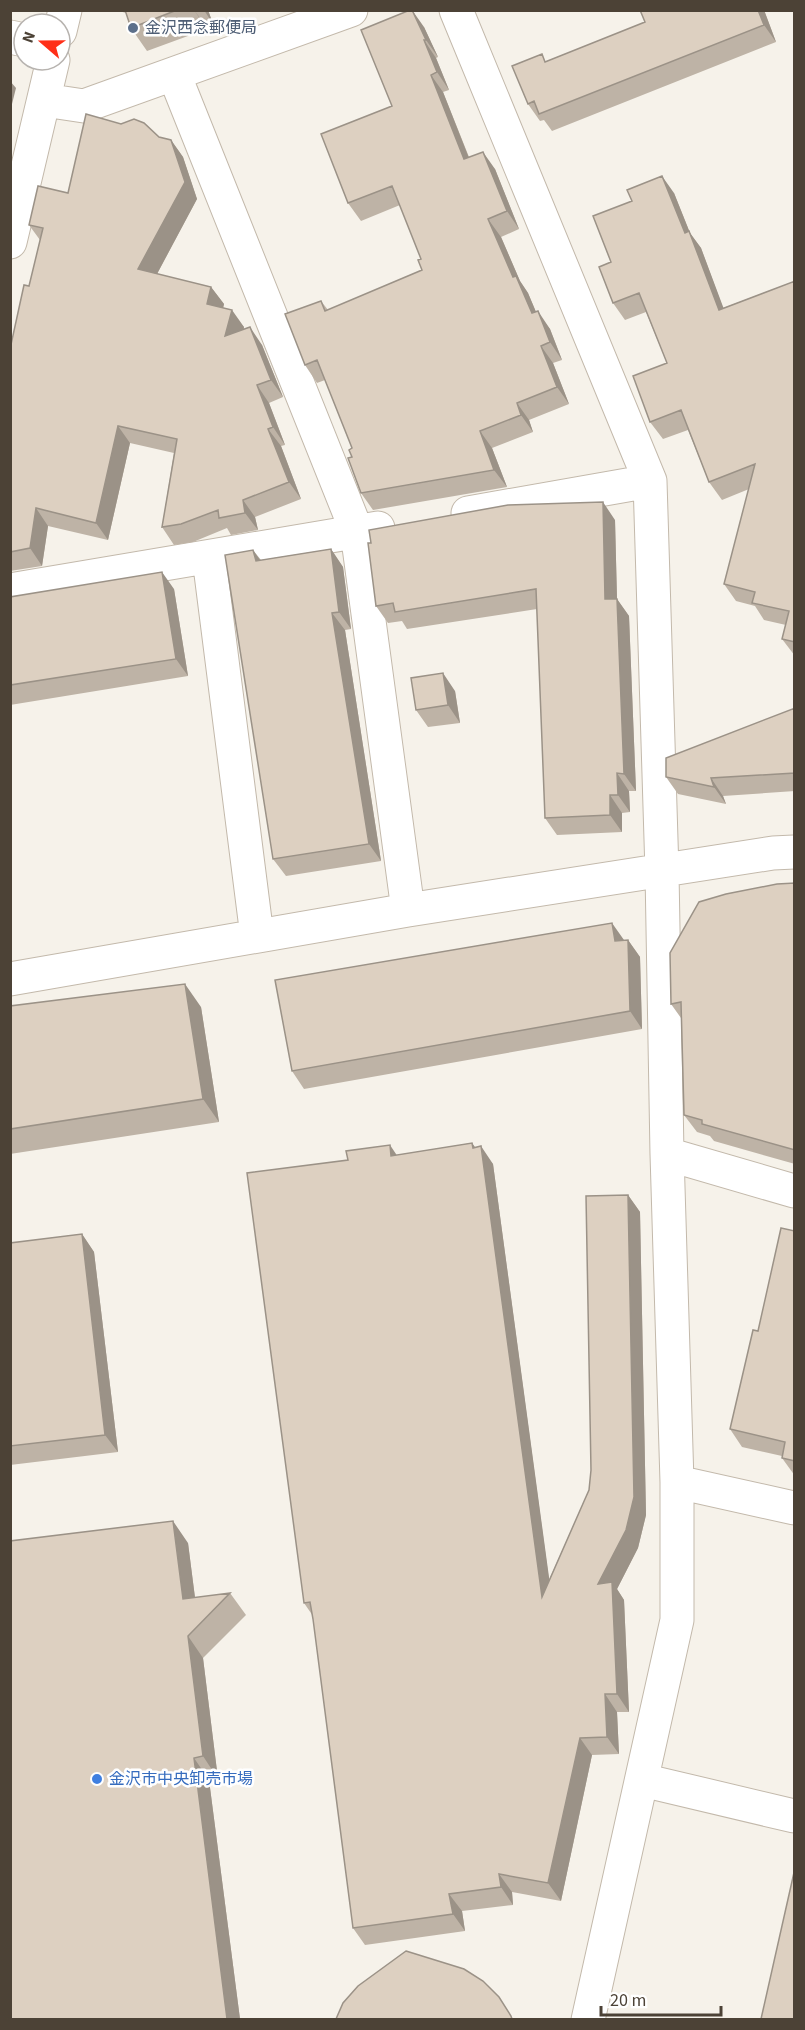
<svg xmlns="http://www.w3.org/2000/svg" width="805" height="2030" font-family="'Source Sans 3','Noto Sans JP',sans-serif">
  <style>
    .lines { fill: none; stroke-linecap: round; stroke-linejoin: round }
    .minor-casing { stroke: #c3b9ab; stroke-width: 35 }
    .minor { stroke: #fff; stroke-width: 33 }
    .wall { fill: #beb3a6 }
    .shaded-wall { fill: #9b9287 }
    .building { fill: #ddd0c1; stroke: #9b9287; stroke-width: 1.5 }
    .service-dot { fill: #5c6f8a; stroke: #fff; stroke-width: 2 }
    .shop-dot { fill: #3f7fe0; stroke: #fff; stroke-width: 2 }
    .labels { text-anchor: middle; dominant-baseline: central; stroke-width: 5; stroke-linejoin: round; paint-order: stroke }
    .service-label { font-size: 16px; fill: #4e5e75; stroke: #fff; text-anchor: start }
    .shop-label { font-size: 16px; fill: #366cbe; stroke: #fff; text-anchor: start }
  </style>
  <rect width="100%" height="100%" fill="#f6f2ea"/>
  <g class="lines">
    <defs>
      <path id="minor" d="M 456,10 L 650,481 L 662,872 L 667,1154 L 677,1482 L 677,1620 L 588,2020
        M 60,31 L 65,10
        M 10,37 L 24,40
        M 174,74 L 357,532 L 408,910
        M 44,100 L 84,106 L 351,10
        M 10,242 L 53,60
        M 468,513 L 650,481
        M 209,558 L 257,936
        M 10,590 L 378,528
        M 10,979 L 408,910 L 773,853 L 794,852
        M 667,1154 L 794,1191
        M 677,1482 L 794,1508
        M 642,1780 L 794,1816"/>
    </defs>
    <use href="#minor" class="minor-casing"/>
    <use href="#minor" class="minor"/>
  </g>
  <path class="wall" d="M 116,10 L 208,10 L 213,24 L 206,26 L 207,29 L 147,51 L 131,28 L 126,13 Z
    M 640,10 L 764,10 L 776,42 L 552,131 L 544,120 L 540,121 L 528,104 L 547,61 L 645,22 Z
    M 424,27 L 438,57 L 436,58 L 449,90 L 443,92 L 469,157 L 495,169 L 519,229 L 501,237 L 520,281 L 528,293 L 536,312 L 550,329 L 562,360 L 553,363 L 569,404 L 529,420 L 533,432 L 492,448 L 507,487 L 373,510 L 361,493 L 352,457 L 352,448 L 325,380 L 317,383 L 305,365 L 321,301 L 328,310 L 422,270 L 421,259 L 400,205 L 361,221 L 348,203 L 392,106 Z
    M 159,137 L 171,140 L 183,157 L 197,199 L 157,274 L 211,287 L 224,304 L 223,308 L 244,327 L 244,330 L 262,345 L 283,397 L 269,403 L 285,445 L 281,446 L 301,499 L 255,517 L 258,530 L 231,535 L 227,528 L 193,542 L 174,545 L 162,527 L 174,453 L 130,443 L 108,540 L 48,526 L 42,566 L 10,571 L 10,349 L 29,286 L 40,240 L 29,225 L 68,193 Z
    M 674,193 L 690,233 L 701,248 L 723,308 L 795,281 L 795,656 L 782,639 L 786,625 L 764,620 L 755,606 L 736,601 L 724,584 L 749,489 L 722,500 L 709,482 L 688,430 L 663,439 L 650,422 L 667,363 L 646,312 L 625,320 L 613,303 L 611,262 Z
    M 615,520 L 617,599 L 629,616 L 636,791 L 629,791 L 630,812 L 622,813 L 622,832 L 557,835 L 545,818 L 537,609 L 407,629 L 402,621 L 388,623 L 376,606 Z
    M 331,549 L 343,567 L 351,629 L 345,630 L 381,861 L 286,876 L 273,859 L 253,550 L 261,560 Z
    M 174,589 L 188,676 L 10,705 L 10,597 Z
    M 455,691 L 460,723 L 428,727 L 416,710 Z
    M 795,708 L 795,791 L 723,796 L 726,804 L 678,794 L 666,777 Z
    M 795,883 L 795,1164 L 714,1141 L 710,1136 L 697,1132 L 684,1115 L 681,1018 L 671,1004 Z
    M 628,940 L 640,957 L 642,1029 L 304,1089 L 292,1071 Z
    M 10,1006 L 201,1007 L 219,1122 L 10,1154 Z
    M 472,1143 L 475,1148 L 493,1164 L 549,1580 L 589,1490 L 628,1195 L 640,1212 L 646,1515 L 638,1548 L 617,1589 L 624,1600 L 629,1712 L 617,1712 L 619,1754 L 592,1755 L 561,1901 L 512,1892 L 513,1905 L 462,1911 L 465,1931 L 365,1945 L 353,1928 L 313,1616 L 304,1603 L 397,1155 Z
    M 795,1231 L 795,1476 L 782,1458 L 782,1456 L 742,1447 L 730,1429 L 758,1331 Z
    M 82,1234 L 94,1252 L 118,1452 L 10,1465 L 10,1243 Z
    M 188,1543 L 195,1598 L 230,1593 L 246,1615 L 203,1658 L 218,1779 L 209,1780 L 240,2019 L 10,2019 Z"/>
  <path class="shaded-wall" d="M 194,10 L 206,26 L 207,29 Z
    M 204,10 L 208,10 L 213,24 Z
    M 412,10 L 424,27 L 438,57 L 426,40 Z
    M 758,10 L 764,10 L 776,42 L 764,25 Z
    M 424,40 L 436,58 L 449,90 L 437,72 Z
    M 431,75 L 443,92 L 476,176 L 464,159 Z
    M 10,81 L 16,88 L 10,112 Z
    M 171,140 L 183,157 L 197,199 L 150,287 L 138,269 Z
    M 483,152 L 495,169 L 519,229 L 507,211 Z
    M 662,176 L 674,193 L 690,233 L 701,248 L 731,328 L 719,310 L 685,233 Z
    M 488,219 L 501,237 L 520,281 L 528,293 L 544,331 L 532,313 L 513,277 Z
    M 211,287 L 224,304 L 220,321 L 207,304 Z
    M 232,310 L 244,327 L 237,354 L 225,336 Z
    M 538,311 L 550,329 L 562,360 L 550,342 Z
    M 250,327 L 262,345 L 283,397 L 271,380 Z
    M 541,346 L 553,363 L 569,404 L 557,387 Z
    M 257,385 L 269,403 L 285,445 L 273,427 Z
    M 517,403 L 529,420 L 533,432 L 521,415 Z
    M 118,426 L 130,443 L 108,540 L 96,523 Z
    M 268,429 L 281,446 L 301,499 L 289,482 Z
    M 480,431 L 492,448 L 507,487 L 494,470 Z
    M 243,500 L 255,517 L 258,530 L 245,513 Z
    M 603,502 L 615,520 L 617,599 L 629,616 L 636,791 L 624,774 L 605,599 Z
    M 36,508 L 48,526 L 42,566 L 30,548 Z
    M 331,549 L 343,567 L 351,629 L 339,612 Z
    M 253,550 L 265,567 L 256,561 Z
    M 162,572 L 174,589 L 188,676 L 176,659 Z
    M 332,613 L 345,630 L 381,861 L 369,844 Z
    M 443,673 L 455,691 L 460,723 L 448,705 Z
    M 617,773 L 629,791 L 630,812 L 618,795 Z
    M 711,778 L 723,796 L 726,804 L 714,787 Z
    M 610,795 L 622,813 L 622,832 L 610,815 Z
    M 612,923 L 624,940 L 615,941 Z
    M 628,940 L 640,957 L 642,1029 L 630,1011 Z
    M 185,984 L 201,1007 L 219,1122 L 203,1099 Z
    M 472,1143 L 483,1158 L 481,1146 L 493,1164 L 554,1614 L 542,1597 Z
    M 390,1145 L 402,1163 L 391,1156 Z
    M 628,1195 L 640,1212 L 646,1515 L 638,1548 L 617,1589 L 624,1600 L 629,1712 L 617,1694 L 598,1584 Z
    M 82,1234 L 94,1252 L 118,1452 L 105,1435 Z
    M 173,1521 L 188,1543 L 198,1621 L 183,1599 Z
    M 188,1636 L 203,1658 L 218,1779 L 203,1756 Z
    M 605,1694 L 617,1712 L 619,1754 L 607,1737 Z
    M 580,1738 L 592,1755 L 561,1901 L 548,1883 Z
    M 194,1758 L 209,1780 L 240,2019 L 227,2019 Z
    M 499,1874 L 512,1892 L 513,1905 L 501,1887 Z
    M 449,1894 L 462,1911 L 465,1931 L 453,1914 Z"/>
  <path class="building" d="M 125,10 L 177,10 L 131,28 Z
    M 410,10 L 412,10 L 426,40 L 424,40 L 437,72 L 431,75 L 464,159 L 483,152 L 507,211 L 488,219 L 513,277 L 516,276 L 532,313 L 538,311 L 550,342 L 541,346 L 557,387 L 517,403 L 521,415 L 480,431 L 494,470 L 361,493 L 348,458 L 352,457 L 349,450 L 352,448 L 317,360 L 305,365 L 285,314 L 321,301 L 325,311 L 422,270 L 418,260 L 421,259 L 392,186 L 348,203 L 321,134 L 392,106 L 361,30 Z
    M 640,10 L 758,10 L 764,25 L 539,114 L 534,101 L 528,104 L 512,66 L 542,54 L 545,62 L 645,22 Z
    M 86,114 L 121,124 L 134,119 L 144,123 L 159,137 L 171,140 L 185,182 L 138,269 L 211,287 L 207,304 L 232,310 L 225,336 L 250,327 L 271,380 L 257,385 L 273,427 L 268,429 L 289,482 L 243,500 L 245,513 L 219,518 L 218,510 L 181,524 L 162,527 L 177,439 L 118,426 L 96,523 L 36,508 L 30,548 L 10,552 L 10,349 L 24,285 L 29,286 L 43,228 L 29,225 L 38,186 L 68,193 Z
    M 662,176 L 685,233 L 689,231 L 719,310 L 795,281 L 795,642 L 782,639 L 789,611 L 752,603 L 755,592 L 724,584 L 755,464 L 709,482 L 681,410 L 650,422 L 633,376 L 667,363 L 639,293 L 613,303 L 599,267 L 611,262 L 593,216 L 632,201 L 627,190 Z
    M 603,502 L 605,599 L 617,599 L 624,774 L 617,773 L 618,795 L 610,795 L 610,815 L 545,818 L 536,589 L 395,612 L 393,603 L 376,606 L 368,543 L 371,543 L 369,530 L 508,505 Z
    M 331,549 L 339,612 L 332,613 L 369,844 L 273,859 L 225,555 L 253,550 L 256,561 Z
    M 162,572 L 176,659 L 10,685 L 10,597 Z
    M 443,673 L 448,705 L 416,710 L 411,678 Z
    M 795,708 L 795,773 L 711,778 L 714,787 L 666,777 L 666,758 Z
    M 795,883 L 795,1150 L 702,1124 L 702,1120 L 684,1115 L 681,1002 L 671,1004 L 670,953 L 699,902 L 726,894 L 777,884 Z
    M 612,923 L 615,941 L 628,940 L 630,1011 L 292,1071 L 275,980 Z
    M 185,984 L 203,1099 L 10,1129 L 10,1006 Z
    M 472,1143 L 473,1148 L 481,1146 L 542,1597 L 585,1499 L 589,1490 L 591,1470 L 586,1196 L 628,1195 L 634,1497 L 626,1530 L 598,1584 L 612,1582 L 617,1694 L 605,1694 L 607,1737 L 580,1738 L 548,1883 L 499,1874 L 501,1887 L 449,1894 L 453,1914 L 353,1928 L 313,1619 L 310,1602 L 304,1603 L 247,1173 L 348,1160 L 346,1151 L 390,1145 L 391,1156 Z
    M 781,1228 L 795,1231 L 795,1461 L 782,1458 L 785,1442 L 730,1429 L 753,1330 L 758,1331 Z
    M 82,1234 L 105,1435 L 10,1446 L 10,1243 Z
    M 173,1521 L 183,1599 L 230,1593 L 188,1636 L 203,1756 L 194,1758 L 227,2019 L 10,2019 L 10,1541 Z
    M 795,1868 L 795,2019 L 761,2019 Z
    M 406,1951 L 464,1969 L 483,1981 L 499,1997 L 511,2016 L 512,2019 L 336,2019 L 343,2003 L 358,1986 Z"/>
  <circle class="service-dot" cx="133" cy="28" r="6"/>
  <circle class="shop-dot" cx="97" cy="1779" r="6"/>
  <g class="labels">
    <g class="service-label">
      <text x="145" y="28">金沢西念郵便局</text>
    </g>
    <g class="shop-label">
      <text x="109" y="1779">金沢市中央卸売市場</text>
    </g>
  </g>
  <rect width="805" height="2030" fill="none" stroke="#4c4236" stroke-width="24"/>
  <g transform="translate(42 42) rotate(290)"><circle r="28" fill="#ffffff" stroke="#b7b3af" stroke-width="1.5"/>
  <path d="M0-4.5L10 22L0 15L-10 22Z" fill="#ff2f18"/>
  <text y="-9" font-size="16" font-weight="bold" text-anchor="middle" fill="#4c4236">N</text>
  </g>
  <path d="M601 2006v9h120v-9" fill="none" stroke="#4c4236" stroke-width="3"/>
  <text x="610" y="2006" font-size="18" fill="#4c4236" stroke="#ffffff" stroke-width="4.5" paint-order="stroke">20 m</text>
</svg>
